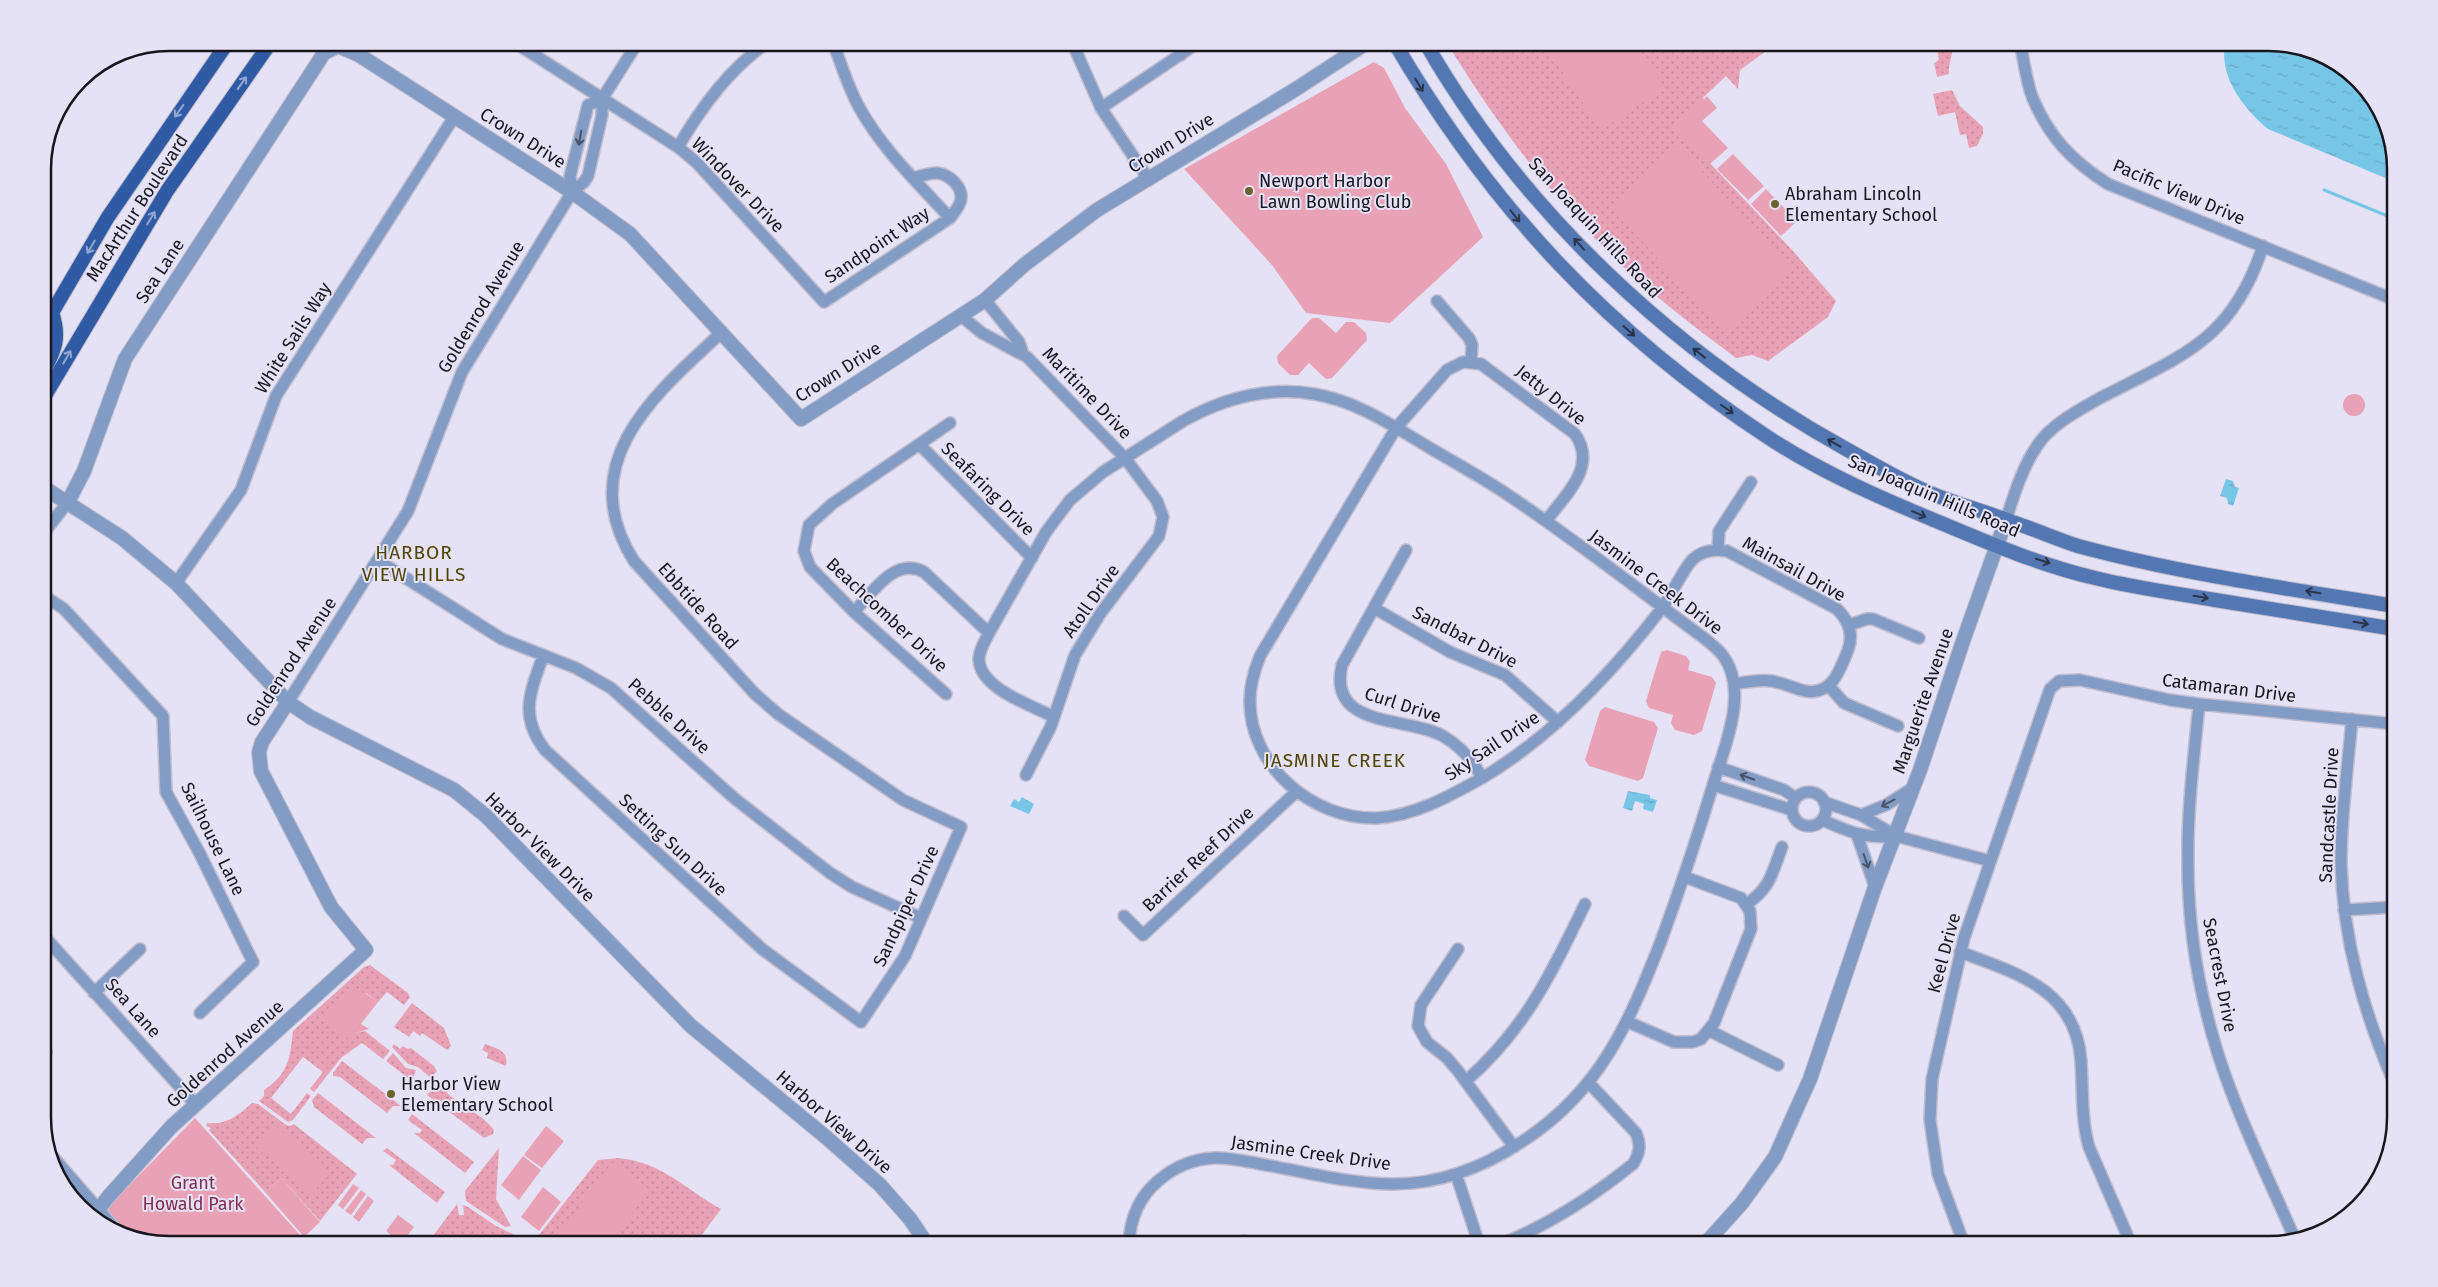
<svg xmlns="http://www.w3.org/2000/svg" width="2438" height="1287" font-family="'Fira Sans',sans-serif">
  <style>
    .grass { fill: url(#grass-dots) }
    .park { fill: #e8a1b5 }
    .water { fill: url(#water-ripples) }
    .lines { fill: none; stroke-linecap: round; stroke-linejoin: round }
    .stream { stroke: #78c6e7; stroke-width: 3 }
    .minor-casing { stroke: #c1bdcf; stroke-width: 14 }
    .tertiary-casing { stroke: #c1bdcf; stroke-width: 16 }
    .secondary-casing { stroke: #c1bdcf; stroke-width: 16 }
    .primary-casing { stroke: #c1bdcf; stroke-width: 16 }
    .minor { stroke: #829cc5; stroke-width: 11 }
    .tertiary { stroke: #829cc5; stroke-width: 14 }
    .secondary { stroke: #5277b2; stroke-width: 14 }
    .primary { stroke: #2f5ba4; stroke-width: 14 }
    .oneway { stroke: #94a5d1 }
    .oneway2 { stroke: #29344a }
    .oneway3 { stroke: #485369 }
    .poi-dot { fill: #6b6430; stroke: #e6e2f6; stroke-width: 2 }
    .labels { text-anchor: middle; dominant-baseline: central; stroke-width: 4; stroke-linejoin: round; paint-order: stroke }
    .street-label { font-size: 18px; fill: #18171e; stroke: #e6e2f6 }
    .poi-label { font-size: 18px; fill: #18171e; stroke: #e6e2f6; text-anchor: start }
    .park-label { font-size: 18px; fill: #822e4d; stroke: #e6e2f6 }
    .neighbourhood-label { font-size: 19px; letter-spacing: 1px; fill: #4d4400; stroke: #e6e2f6 }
    .rim { fill: none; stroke: #18171e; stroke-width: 2.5 }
  </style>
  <defs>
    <pattern id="grass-dots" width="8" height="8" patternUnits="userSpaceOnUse" patternTransform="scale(1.25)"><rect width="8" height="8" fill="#e8a1b5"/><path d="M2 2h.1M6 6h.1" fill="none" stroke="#c68a9b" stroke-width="1.8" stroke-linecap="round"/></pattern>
    <pattern id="water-ripples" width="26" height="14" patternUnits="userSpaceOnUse" patternTransform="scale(1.25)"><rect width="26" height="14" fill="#78c6e7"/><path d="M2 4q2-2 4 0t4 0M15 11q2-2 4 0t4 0" fill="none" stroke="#67a9c6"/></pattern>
  </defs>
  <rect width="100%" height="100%" fill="#e6e2f6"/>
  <path class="grass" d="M 1447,43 L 1777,43 L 1740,70 L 1738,89 L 1726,76 L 1674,125 L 1793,251 L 1836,301 L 1828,317 L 1768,361 L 1752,355 L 1736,358 C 1691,324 1645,290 1605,249 C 1544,187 1492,117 1447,43 Z
    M 1936,43 L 1953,43 C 1954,52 1948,63 1949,74 L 1937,77 L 1934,63 L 1939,60 Z
    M 94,70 L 48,141 C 54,113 70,86 94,70 Z
    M 1952,90 L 1960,106 L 1983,127 L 1983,134 L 1977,146 L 1969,148 L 1966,134 L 1960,135 L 1955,112 L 1938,116 L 1933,94 Z
    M 370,965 L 408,993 L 410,997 L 404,1005 L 387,992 L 378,1002 L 366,993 L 355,1033 L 365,1031 L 390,1051 L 383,1059 L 362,1043 L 341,1058 L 314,1092 L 310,1089 L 323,1072 L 303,1057 L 271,1098 L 291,1114 L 307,1093 L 311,1096 L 293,1120 L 288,1122 L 259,1101 L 264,1096 L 264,1090 C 289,1074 290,1057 293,1031 L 364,967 Z
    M 412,1003 L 444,1028 L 451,1046 L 447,1050 L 422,1033 L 420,1036 L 413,1031 L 409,1037 L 394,1027 Z
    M 394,1044 L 400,1049 L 403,1046 L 408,1049 L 411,1048 L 434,1066 L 437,1071 L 431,1078 L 418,1067 L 408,1064 L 392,1047 Z
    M 485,1044 C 498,1049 509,1051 506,1066 L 487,1058 L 488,1053 L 482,1050 Z
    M 393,1053 L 406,1068 L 416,1070 L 412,1081 L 386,1061 Z
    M 342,1061 L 401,1106 L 393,1106 L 387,1113 L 340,1077 L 333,1076 L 333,1073 Z
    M 451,1079 L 447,1093 C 462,1106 482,1114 494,1130 L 493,1134 L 484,1138 L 427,1095 L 435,1085 L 444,1092 Z
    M 318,1093 L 376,1138 L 367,1138 L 362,1144 L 314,1107 L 312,1100 Z
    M 252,1103 L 258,1104 L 286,1125 L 290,1126 L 294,1124 L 357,1174 L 320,1221 L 281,1178 L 265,1192 L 226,1149 L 226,1147 L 225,1148 L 209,1130 L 211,1128 L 206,1126 L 207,1123 C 226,1125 238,1116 252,1103 Z
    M 412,1114 L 474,1162 L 465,1173 L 414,1133 L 420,1133 L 422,1130 L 408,1120 Z
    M 387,1148 L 445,1192 L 437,1203 L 389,1165 L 393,1165 L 396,1160 L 383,1151 Z
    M 499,1148 L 496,1199 L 511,1226 L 505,1227 L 466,1201 L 465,1191 Z
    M 618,1158 C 662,1162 685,1189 721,1209 L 695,1244 L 552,1244 L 539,1235 L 598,1160 Z
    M 457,1204 L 459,1215 L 464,1215 L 463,1205 L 468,1207 L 496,1226 L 515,1235 L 521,1244 L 443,1244 L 432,1237 Z"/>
  <path class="park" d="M 1543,43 L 1635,43 L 1665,88 L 1601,130 Z
    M 1374,62 L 1384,68 L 1405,108 L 1446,164 L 1483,237 L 1390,323 L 1306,313 L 1272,265 L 1184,169 Z
    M 1707,96 L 1717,108 L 1702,121 L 1728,148 L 1710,164 L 1674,125 L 1702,97 L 1704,99 Z
    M 1678,146 L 1793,269 L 1725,331 L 1611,208 Z
    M 1733,154 L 1764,186 L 1748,200 L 1717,169 Z
    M 1766,189 L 1797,221 L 1781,236 L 1751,204 Z
    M 1312,318 L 1319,318 L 1336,333 L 1346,322 L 1354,322 L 1366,333 L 1367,340 L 1332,378 L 1326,379 L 1309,363 L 1298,375 L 1290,375 L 1278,363 L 1277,356 Z
    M2343 405a11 11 0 1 1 22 0a11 11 0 1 1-22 0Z
    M 1667,650 L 1686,656 L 1690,662 L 1688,670 L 1712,677 L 1716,683 L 1702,731 L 1694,735 L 1675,730 L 1671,723 L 1673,715 L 1649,708 L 1646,701 L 1661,652 Z
    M 1605,707 L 1654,722 L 1658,728 L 1643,778 L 1638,781 L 1589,766 L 1585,760 L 1600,711 Z
    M 354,990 L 365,993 L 378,1002 L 361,1024 L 369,1029 L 355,1033 L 350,1040 L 323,1019 Z
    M 195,1118 L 308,1244 L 170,1244 L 128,1235 L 105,1210 Z
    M 274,1124 L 331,1173 L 312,1194 L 255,1146 Z
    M 546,1126 L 564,1141 L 542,1168 L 524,1155 Z
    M 523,1156 L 541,1170 L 519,1200 L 501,1185 Z
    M 612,1162 L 650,1190 L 610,1244 L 532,1244 L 539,1235 L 552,1244 Z
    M 281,1178 L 320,1222 L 304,1237 L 265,1192 Z
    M 353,1184 L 359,1188 L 343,1209 L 338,1205 Z
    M 543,1187 L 561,1202 L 539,1231 L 521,1217 Z
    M 361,1190 L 366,1194 L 351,1215 L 345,1211 Z
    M 368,1196 L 374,1201 L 359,1222 L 353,1217 Z
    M 398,1215 L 414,1227 L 402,1243 L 386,1231 Z"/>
  <path class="water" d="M 2225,43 L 2268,43 L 2325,56 L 2374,99 L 2395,162 L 2395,182 L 2268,129 C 2243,108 2219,77 2225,43 Z
    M 2226,479 L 2233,481 L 2235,487 L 2239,488 L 2233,506 L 2228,504 L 2227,498 L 2220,496 Z
    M 1628,791 L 1650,795 L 1650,798 L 1657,800 L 1653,812 L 1643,809 L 1644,804 L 1635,801 L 1632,811 L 1623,808 Z
    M 1022,797 L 1034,804 L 1029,814 L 1010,806 L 1014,799 L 1019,802 Z"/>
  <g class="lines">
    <path class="stream" d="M 2324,190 L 2395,219"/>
    <defs>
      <path id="minor" d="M 514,42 L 678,147 L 697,163 L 824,302 L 950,218 C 953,214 957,209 959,205 C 967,190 951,175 937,173 C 930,173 920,176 913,178
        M 833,42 C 841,64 848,87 859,107 C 882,149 918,183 950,218
        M 1072,42 L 1101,108 L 1149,180
        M 1175,42 L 1181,55
        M 2020,42 C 2024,60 2026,82 2033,99 C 2050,138 2072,161 2108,184 L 2395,300
        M 1101,108 L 1199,42
        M 678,147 C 701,108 729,69 768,42
        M 572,192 L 570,176 L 588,105 L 602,99
        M 985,300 L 1019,342 L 1023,354
        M 1437,301 L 1469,338 L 1472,345 L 1471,362
        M 961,316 L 982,333 L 1027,357 L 1125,458 L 1157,501 L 1163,517 L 1159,536 L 1100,614 L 1075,655 L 1051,726 L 1026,775
        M 920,445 L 1032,558
        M 2006,520 C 2014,495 2022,468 2037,446 C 2050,425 2079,410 2100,398 C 2183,355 2232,341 2263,246
        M 1546,521 C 1565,495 1598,467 1575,434 L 1481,364 L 1463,362 L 1447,370 L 1396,428 L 1260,656 C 1254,671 1250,684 1250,700 C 1249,766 1313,820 1377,818 C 1414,816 1450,796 1482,778 C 1553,736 1612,673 1662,608 C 1673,593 1680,574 1692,560 C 1702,550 1714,549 1727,551 L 1837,609 C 1849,621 1854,634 1848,650 C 1840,670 1832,696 1805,691 C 1794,688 1783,683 1772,681 C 1759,679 1746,682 1734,684
        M 43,534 L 68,502
        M 1718,549 L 1719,531 L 1751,482
        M 1406,550 L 1342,665 C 1327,729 1407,716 1443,736 C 1460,746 1473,760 1482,778
        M 379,561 L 502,639 L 576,668 L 611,688 L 734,798 L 830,873 L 852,887 L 921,918
        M 176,583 L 241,490 L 276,396 L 454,117
        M 43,595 L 64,609 L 163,716 L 166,792 L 199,852 L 253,962 L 200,1013
        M 1374,608 L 1450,652 L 1505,675 L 1558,722
        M 854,612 C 872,593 895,556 924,572 L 989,633
        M 1849,625 L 1867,619 L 1873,619 L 1919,638
        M 543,656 C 530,693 519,716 545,750 L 762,949 L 861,1022 L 905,956 L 961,827 L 903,800 L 778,714 L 755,694 L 634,561 C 572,463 655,394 722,332
        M 1829,686 L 1844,703 L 1898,726
        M 946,694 L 854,612 L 810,567 L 804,551 L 809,525 L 832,504 L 950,423
        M 288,702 L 408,511 L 462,372 L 572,192 L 584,182 L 588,176 L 602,115 L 602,99 L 638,42
        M 2199,704 C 2194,757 2187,810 2188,864 C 2188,928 2199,993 2218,1054 C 2238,1117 2268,1177 2294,1237
        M 1054,717 C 1031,705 978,688 979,658 C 980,648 985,641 989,633 L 1046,532 L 1070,500 L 1103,472 L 1183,421 C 1224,398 1267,386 1314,394 C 1357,401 1393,426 1430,448 C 1457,464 1485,479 1511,497 C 1577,541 1640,591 1704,638 C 1709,642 1715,647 1720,652 C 1751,688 1725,745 1713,785 C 1697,838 1680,889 1661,941 C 1629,1023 1600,1091 1523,1141 C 1484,1167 1440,1184 1393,1184 C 1350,1184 1302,1171 1260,1164 C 1245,1161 1229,1157 1214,1158 C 1193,1159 1174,1167 1158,1181 C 1139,1197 1130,1220 1129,1244
        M 2352,719 C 2348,766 2341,814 2341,862 C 2343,941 2364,1013 2395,1085
        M 1718,767 L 1784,790 L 1796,798
        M 1713,785 L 1792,810
        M1792 809a17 17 0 1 1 34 0a17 17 0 1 1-34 0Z
        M 1824,802 L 1861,815 L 1896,836 L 1990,861
        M 1861,815 L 1886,805 L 1913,788
        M 1822,820 C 1850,832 1865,839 1896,836
        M 1857,835 L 1875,887
        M 1747,904 C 1771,887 1772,873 1782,847
        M 2344,910 L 2395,907
        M 1124,916 L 1143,935 L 1297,791
        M 43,935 L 196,1105
        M 1458,949 L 1421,1005 L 1418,1026 L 1427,1042 L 1447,1058 L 1458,1071 L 1514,1147
        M 1960,952 C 2016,973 2076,989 2081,1061 C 2083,1090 2081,1119 2089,1147 L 2131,1244
        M 94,993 L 140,949
        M 1628,1022 L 1674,1042 L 1693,1042 L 1701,1039 L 1714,1023 L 1751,929 L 1750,911 L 1741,898 L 1685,877
        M 1710,1031 L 1778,1065
        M 43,1054 L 46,1052
        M 1466,1081 C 1526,1028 1551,974 1585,904
        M 54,1158 L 119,1233
        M 1456,1174 L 1479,1244
        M 1243,1241 L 1260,1244
        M 1501,1244 C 1551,1224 1592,1197 1633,1164 C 1640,1153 1641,1145 1636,1133 L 1588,1082
        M 1964,1244 L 1938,1174 L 1930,1120 L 1932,1079 L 1964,938 L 2050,689 L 2059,681 L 2080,680 L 2170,700 L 2199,704 L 2395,724"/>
      <path id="tertiary" d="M 43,487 L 122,538 L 176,583 L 288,702 L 310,717 L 454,790 L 486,816 L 691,1026 L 827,1138 L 880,1185 L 910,1219 L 927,1244
        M 68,502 L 84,471 L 125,359 L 315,67 L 324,53 L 338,46 L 359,55 L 572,192 L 630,234 L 801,419 L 985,300 L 1024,265 L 1097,210 L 1296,89 L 1368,42
        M 94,1215 L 109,1196 L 171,1127 L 366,950 L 331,907 L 261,771 L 259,752 L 262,742 L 288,702
        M 1705,1244 L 1742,1203 L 1775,1157 L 1810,1079 L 1875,887 L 1920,770 L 1963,641 L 2006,520"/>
      <path id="secondary" d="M 1394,42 C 1492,209 1610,334 1772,440 C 1825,474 1883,499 1941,523 C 1991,544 2043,566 2095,578 C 2135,588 2175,593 2215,600 C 2275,610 2335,619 2395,629
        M 1425,42 C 1522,212 1676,355 1846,449 C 1875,465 1904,483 1935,495 C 1960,505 1987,512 2012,522 C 2034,529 2056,539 2078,546 C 2182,574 2290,589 2395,606"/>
      <path id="primary" d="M 43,328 L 108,217 L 228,42
        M 43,372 C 56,349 60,337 52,312
        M 43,399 L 167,191 L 271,42"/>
    </defs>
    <use href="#minor" class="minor-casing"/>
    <use href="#tertiary" class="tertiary-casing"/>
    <use href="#secondary" class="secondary-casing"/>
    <use href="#primary" class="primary-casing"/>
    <use href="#minor" class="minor"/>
    <use href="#tertiary" class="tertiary"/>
    <use href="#secondary" class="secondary"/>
    <use href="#primary" class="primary"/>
  </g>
  <defs><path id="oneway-shaft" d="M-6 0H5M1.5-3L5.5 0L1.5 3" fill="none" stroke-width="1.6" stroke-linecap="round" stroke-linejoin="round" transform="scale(1.25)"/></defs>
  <g class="oneway">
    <use href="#oneway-shaft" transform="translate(242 83) rotate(-55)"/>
    <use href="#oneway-shaft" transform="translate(179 111) rotate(126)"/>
    <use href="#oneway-shaft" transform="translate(151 218) rotate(-59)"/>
    <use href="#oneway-shaft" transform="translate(91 247) rotate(120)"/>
    <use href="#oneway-shaft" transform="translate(67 357) rotate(-60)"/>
  </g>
  <g class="oneway2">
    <use href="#oneway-shaft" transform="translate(1419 85) rotate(60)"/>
    <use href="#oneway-shaft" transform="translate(1515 216) rotate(51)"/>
    <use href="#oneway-shaft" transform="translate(1579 244) rotate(-132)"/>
    <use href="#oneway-shaft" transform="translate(1629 331) rotate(41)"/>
    <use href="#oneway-shaft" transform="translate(1699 353) rotate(-142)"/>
    <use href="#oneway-shaft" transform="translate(1727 409) rotate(35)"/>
    <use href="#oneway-shaft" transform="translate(1834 443) rotate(-151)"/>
    <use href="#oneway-shaft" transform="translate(1919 514) rotate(23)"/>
    <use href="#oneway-shaft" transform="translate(2043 561) rotate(18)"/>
    <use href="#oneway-shaft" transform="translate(2313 592) rotate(-171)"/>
    <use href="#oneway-shaft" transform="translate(2201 597) rotate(9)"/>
    <use href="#oneway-shaft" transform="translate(2361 623) rotate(9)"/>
  </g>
  <g class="oneway3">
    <use href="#oneway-shaft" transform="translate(580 138) rotate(100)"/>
    <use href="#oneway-shaft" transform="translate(1747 777) rotate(-161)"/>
    <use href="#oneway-shaft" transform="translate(1888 803) rotate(152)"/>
    <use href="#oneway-shaft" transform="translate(1866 861) rotate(71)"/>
  </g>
  <g class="poi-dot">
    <circle cx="1249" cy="191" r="5"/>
    <circle cx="1775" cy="204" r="5"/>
    <circle cx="391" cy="1094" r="5"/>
  </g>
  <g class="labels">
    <g class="street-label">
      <text transform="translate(523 138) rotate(32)">Crown Drive</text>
      <text transform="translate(1171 143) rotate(-32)">Crown Drive</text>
      <text transform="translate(738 185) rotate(46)">Windover Drive</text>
      <text transform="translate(2179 192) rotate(23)">Pacific View Drive</text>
      <text transform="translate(137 208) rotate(-57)">MacArthur Boulevard</text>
      <text transform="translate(1595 228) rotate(47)">San Joaquin Hills Road</text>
      <text transform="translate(877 245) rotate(-34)">Sandpoint Way</text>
      <text transform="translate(160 271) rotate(-57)">Sea Lane</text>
      <text transform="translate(481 307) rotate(-59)">Goldenrod Avenue</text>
      <text transform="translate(293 338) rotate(-58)">White Sails Way</text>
      <text transform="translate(838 372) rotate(-32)">Crown Drive</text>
      <text transform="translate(1087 393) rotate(46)">Maritime Drive</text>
      <text transform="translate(1551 395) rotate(39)">Jetty Drive</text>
      <text transform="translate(988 489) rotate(45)">Seafaring Drive</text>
      <text transform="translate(1934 496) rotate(23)">San Joaquin Hills Road</text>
      <text transform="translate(1794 569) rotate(29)">Mainsail Drive</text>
      <text transform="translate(1656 582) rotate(37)">Jasmine Creek Drive</text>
      <text transform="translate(1091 601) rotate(-55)">Atoll Drive</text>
      <text transform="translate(698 606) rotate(48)">Ebbtide Road</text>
      <text transform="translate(887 615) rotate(43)">Beachcomber Drive</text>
      <text transform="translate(1465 637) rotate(27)">Sandbar Drive</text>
      <text transform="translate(291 662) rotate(-57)">Goldenrod Avenue</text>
      <text transform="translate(2229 688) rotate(7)">Catamaran Drive</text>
      <text transform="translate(1923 701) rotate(-71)">Marguerite Avenue</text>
      <text transform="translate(1403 705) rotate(18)">Curl Drive</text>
      <text transform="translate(669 716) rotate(42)">Pebble Drive</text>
      <text transform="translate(1492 746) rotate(-34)">Sky Sail Drive</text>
      <text transform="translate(2329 815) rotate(-87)">Sandcastle Drive</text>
      <text transform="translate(213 839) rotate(64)">Sailhouse Lane</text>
      <text transform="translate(673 845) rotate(43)">Setting Sun Drive</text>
      <text transform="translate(540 847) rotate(45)">Harbor View Drive</text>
      <text transform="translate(1198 859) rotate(-43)">Barrier Reef Drive</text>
      <text transform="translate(906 906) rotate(-65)">Sandpiper Drive</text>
      <text transform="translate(1944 953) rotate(-75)">Keel Drive</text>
      <text transform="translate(2220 975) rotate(79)">Seacrest Drive</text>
      <text transform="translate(133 1008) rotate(48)">Sea Lane</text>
      <text transform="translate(225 1054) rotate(-42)">Goldenrod Avenue</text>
      <text transform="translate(834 1122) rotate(41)">Harbor View Drive</text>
      <text transform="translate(1311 1153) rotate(8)">Jasmine Creek Drive</text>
    </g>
    <g class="poi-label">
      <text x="1259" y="181">Newport Harbor<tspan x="1259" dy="21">Lawn Bowling Club</tspan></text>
      <text x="1785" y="194">Abraham Lincoln<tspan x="1785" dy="21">Elementary School</tspan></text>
      <text x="401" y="1084">Harbor View<tspan x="401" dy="21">Elementary School</tspan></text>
    </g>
    <g class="park-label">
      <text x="193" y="1183">Grant<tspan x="193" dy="21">Howald Park</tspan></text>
    </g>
    <g class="neighbourhood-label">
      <text x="414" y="552">HARBOR<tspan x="414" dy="22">VIEW HILLS</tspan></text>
      <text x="1335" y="760">JASMINE CREEK</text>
    </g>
  </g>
  <path d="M0 0H2438V1287H0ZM169 51H2269A118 118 0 0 1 2387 169V1118A118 118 0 0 1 2269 1236H169A118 118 0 0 1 51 1118V169A118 118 0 0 1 169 51Z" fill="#e6e2f6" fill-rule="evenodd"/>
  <path class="rim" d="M169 51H2269A118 118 0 0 1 2387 169V1118A118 118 0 0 1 2269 1236H169A118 118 0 0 1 51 1118V169A118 118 0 0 1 169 51Z"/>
</svg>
